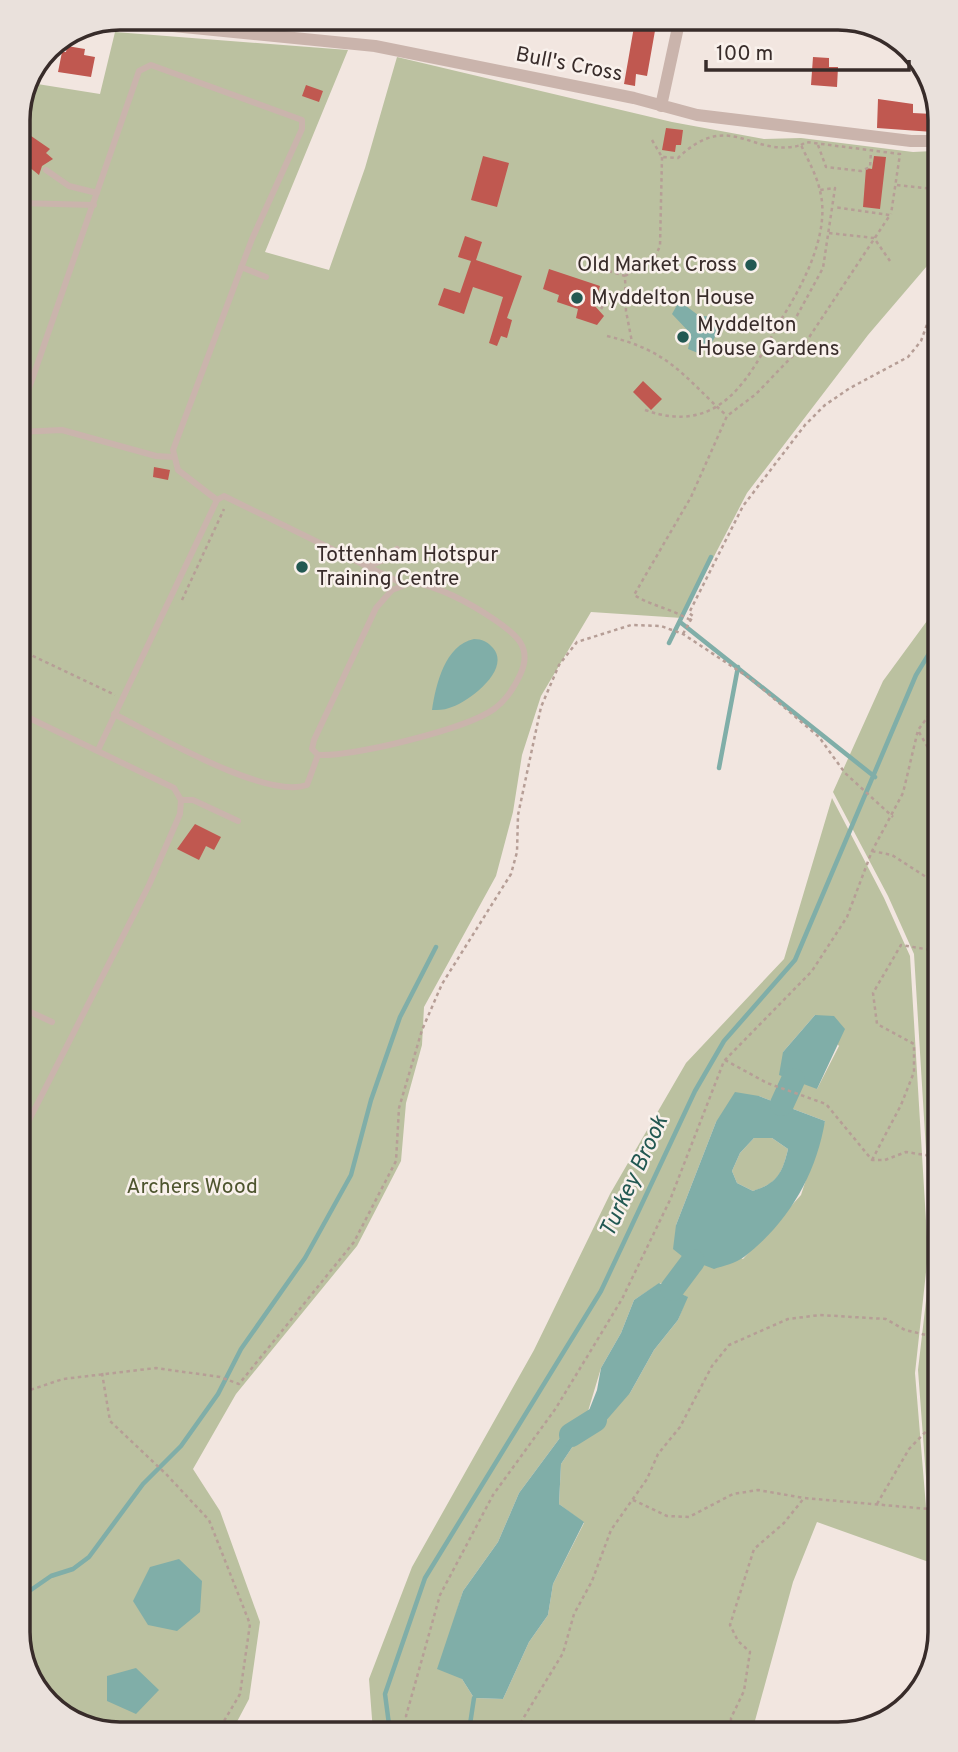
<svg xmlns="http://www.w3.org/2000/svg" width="958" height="1752" font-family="Overpass,sans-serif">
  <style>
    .green { fill: #bbc1a0; fill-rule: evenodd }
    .water { fill: #80aea8; fill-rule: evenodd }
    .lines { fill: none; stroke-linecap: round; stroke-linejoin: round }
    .stream { stroke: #80aea8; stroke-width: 4.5 }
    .river { stroke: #80aea8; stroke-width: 24 }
    .building { fill: #c05850 }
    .path { stroke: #b69e96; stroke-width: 2.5; stroke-dasharray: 3.5 3.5; stroke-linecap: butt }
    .service { stroke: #cab4ac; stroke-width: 6 }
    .minor { stroke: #cab4ac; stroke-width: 12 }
    .poi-dot { fill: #225852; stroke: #f9f1ec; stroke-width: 2.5 }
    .labels { text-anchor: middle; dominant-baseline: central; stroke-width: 5; stroke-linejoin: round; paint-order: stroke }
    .street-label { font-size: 21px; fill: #382c2a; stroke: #f9f1ec }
    .poi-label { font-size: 21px; fill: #382c2a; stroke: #f9f1ec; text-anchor: start }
    .park-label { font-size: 21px; fill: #4e552f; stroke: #f9f1ec }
    .water-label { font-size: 23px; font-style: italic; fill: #225852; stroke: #f9f1ec }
    .rim { fill: none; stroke: #382c2a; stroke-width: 3.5 }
  </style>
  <rect width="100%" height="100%" fill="#f2e6e0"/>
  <path class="green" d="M 176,18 L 336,18 L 335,30 Z
    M 115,32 L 348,50 L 265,252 L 329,270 L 365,168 L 397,57 L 672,122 L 764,139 L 801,138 L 913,152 L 933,151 L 933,259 L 868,335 L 747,493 L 682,618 L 591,612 L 541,696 L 522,755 L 513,812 L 496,876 L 424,1007 L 422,1045 L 406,1103 L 401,1161 L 357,1246 L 236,1394 L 193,1469 L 220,1511 L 260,1622 L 249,1699 L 231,1733 L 113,1734 L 63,1717 L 25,1672 L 18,113 L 31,83 L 100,94 Z
    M 935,610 L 940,1526 L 928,1504 L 918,1370 L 932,1249 L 914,954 L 888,896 L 833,792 L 883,681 Z
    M 832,798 L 884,898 L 910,956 L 928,1254 L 915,1373 L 926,1507 L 940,1534 L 940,1566 L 817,1522 L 793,1582 L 753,1728 L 373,1732 L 369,1679 L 412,1567 L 534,1350 L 610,1194 L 686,1063 L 784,959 ZM 815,1015 L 839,1046 L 817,1089 L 783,1052 ZM 759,1096 L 825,1121 L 801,1195 L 743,1259 L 676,1225 L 716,1122 ZM 660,1283 L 687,1297 L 678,1320 L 654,1350 L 630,1393 L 586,1418 L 601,1368 L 621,1333 L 634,1300 ZM 565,1431 L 577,1440 L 561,1464 L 559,1504 L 584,1523 L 553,1584 L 548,1615 L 529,1642 L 503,1699 L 474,1698 L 462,1679 L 452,1627 L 463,1591 L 498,1542 L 519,1493 Z
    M 754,1138 L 772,1138 L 788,1149 C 782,1174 778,1183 753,1191 L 737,1183 L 732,1171 L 740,1153 Z"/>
  <path class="water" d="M 677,305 L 686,306 L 698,315 L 717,318 C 720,333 712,348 698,353 L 688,349 L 691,334 L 672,314 Z
    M 474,639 C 482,639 488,642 493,648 C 512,670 467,703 449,708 C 444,710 438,710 432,710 C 436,684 445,645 474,639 Z
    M 815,1015 L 834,1016 L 845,1029 L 817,1089 L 779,1075 L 783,1052 Z
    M 735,1092 L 759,1096 L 825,1121 C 816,1175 788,1223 744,1257 C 736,1263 723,1266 714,1269 L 683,1257 L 673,1249 L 676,1225 L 716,1122 ZM 754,1138 L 772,1138 L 788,1149 C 782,1174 777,1183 753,1191 L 737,1183 L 732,1171 L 740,1153 Z
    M 659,1283 L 688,1297 L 678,1320 L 654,1350 L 630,1393 L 604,1423 L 586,1418 L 597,1390 L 601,1368 L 621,1333 L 634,1300 Z
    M 565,1431 L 577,1440 L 561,1464 L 559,1504 L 584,1522 L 553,1584 L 548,1615 L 529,1642 L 503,1699 L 474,1698 L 462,1679 L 437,1669 L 463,1591 L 498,1542 L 519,1493 Z
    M 179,1559 L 202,1581 L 200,1612 L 177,1631 L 148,1625 L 133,1601 L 150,1567 Z
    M 136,1668 L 159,1690 L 136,1714 L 107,1701 L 107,1676 Z"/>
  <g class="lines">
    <path class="stream" d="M 680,622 L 875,777
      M 669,643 L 711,557
      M 719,768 L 738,667
      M 25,1594 L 51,1576 L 73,1569 L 89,1557 L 143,1484 L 181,1446 L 218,1394 L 241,1349 L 305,1258 L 351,1175 L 371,1100 L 400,1017 L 436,947
      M 469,1731 L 474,1698
      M 390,1732 L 385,1694 L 425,1578 L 601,1291 L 695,1091 L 724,1041 L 795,960 L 916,675 L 935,644"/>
    <path class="river" d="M 782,1104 L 793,1080
      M 672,1289 L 693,1261
      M 571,1435 L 595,1420"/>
  </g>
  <path class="building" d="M 635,21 L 656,25 L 647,76 L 636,74 L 635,86 L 624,84 Z
    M 67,46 L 85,49 L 84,55 L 95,57 L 91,77 L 58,72 L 62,52 L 66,52 Z
    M 813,57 L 829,58 L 829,67 L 838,67 L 837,87 L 811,85 Z
    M 306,85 L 323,91 L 319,102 L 302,96 Z
    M 878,99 L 913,104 L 913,113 L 933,114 L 933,132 L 877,128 Z
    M 18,127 L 50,149 L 46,153 L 53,159 L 42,166 L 39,175 L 18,158 Z
    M 666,128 L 683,130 L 681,145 L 676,145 L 675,152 L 662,150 Z
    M 483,156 L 509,163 L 497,207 L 471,200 Z
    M 874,156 L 886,157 L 880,209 L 863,207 L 866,168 L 872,169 Z
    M 465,236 L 482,242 L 476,260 L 522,276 L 507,318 L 512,320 L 507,338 L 501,336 L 497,346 L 489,343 L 503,297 L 473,287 L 464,314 L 438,305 L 444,288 L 460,293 L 471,261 L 458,257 Z
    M 549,269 L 600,286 L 594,305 L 604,316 L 597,325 L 576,318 L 578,309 L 557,302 L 559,295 L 543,289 Z
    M 643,381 L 662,399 L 651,410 L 633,392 Z
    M 154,467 L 170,470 L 168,480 L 153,477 Z
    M 195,824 L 221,837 L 214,850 L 206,846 L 199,860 L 177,849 Z"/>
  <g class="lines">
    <path class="path" d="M 652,140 L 662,157 L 678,158 C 730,108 752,159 801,145 C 808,160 817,176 820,191 C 831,233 802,287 780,321
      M 801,145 L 806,142 L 900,154 L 891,214
      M 818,145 L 826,167 L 861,171 L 870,167 L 871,152
      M 897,185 L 933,189
      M 829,233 L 874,238 L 890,261
      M 602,269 L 625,276 L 626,311 L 632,342
      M 625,276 L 655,257 L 660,246 L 662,157
      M 601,309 L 607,299 L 624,293
      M 607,336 C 670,351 682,375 727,416
      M 645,410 C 721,437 750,377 780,321 L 793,323 L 823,268 L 835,188 L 820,190
      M 182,600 L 224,509
      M 690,620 C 672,609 652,606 634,595 L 691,497 L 727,416 L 756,394 L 806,342 L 890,215 L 834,207
      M 683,634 L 693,616 L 689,613 L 743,506 L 805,425 L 825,405 L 850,388 L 908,357 L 921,341 L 934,305
      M 20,650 L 115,695
      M 919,732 L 936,762
      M 872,851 L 892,855 L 937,884
      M 725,1060 L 767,1083 L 826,1104 L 872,1160 L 885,1160 L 906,1152 L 938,1157
      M 872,1160 L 901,1105 L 914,1072 L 914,1044 L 877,1024 L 873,993 L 901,945 L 937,951
      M 102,1373 L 110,1421 L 166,1474 L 209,1520 L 250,1624 L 240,1694 L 217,1733
      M 24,1392 L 63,1379 L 156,1368 L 220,1377 L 239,1384 L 354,1242 L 396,1161 L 399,1108 L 422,1030 L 442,984 L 511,874 L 517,852 L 518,815 L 541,707 L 559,665 L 577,642 L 631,625 L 661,626 L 683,634 L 751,679 L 819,737 L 845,773 L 893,817
      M 633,1500 L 667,1516 L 689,1517 L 733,1494 L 758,1490 L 804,1498
      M 877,1504 L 909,1449 L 939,1418
      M 25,1671 L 38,1683
      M 39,1684 L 77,1721 L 100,1730
      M 41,1689 L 47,1698
      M 731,1728 L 731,1718 L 744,1691 L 750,1652 L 738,1641 L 730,1625 L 754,1549 L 784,1523 L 804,1498 L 940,1510
      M 519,1730 L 521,1722 L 563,1653 L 574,1614 L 592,1581 L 611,1530 L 647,1479 L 658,1454 L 680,1427 L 712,1366 L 729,1345 L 788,1319 L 820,1315 L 886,1319 L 905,1330 L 939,1338
      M 409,1731 L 406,1716 L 440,1595 L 493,1495 L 556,1408 L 622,1299 L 670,1200 L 724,1061 L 812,971 L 847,917 L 872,851 L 903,793 L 918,730 L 936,706"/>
    <path class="service" d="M 46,170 L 69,186 L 97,193
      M 18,203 L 94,205
      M 241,267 L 266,277
      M 19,432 L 62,430 L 156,456 L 173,457
      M 26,432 L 26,397 L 139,71 L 151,65 L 302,120 L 302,129 L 252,239 L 173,450 L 178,470 L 217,500 L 98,750
      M 217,500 L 224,496 L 403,584
      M 371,565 L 389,558 L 397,549
      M 413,582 C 442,588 470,603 495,620 C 517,635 533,648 520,675 C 514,688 505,701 494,709 C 466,729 353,757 318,755 L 312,749 L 314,740 L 376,608 L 392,590 Z
      M 21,714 L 174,788 L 181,800 L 180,814 L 149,885 L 23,1132
      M 114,714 C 154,734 266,800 307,785 L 318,755
      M 181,800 L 193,800 L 238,821
      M 22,1008 L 52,1022"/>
    <path class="minor" d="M 113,20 L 375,46 L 634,98 L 697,115 L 911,141 L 933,141
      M 661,106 L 680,18"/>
  </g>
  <g class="poi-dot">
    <circle cx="751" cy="265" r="7"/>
    <circle cx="577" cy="298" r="7"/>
    <circle cx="683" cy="337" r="7"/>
    <circle cx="302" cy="567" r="7"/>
  </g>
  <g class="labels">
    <g class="street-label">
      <text transform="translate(569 65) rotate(11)">Bull's Cross</text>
    </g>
    <g class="poi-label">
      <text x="737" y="265" text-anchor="end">Old Market Cross</text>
      <text x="591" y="298">Myddelton House</text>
      <text x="697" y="325">Myddelton<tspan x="697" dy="24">House Gardens</tspan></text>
      <text x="316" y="555">Tottenham Hotspur<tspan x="316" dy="24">Training Centre</tspan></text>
    </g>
    <g class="park-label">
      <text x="192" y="1187">Archers Wood</text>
    </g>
    <g class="water-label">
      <text transform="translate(635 1177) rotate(-65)">Turkey Brook</text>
    </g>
  </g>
  <path d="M0 0H958V1752H0ZM120 30H838A90 90 0 0 1 928 120V1632A90 90 0 0 1 838 1722H120A90 90 0 0 1 30 1632V120A90 90 0 0 1 120 30Z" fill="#eae1dc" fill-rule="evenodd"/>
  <path class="rim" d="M120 30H838A90 90 0 0 1 928 120V1632A90 90 0 0 1 838 1722H120A90 90 0 0 1 30 1632V120A90 90 0 0 1 120 30Z"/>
  <path d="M706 60v10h203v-10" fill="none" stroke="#382c2a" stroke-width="3.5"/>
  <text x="716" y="60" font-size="21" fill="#382c2a" stroke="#f9f1ec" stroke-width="5" paint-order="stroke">100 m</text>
</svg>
